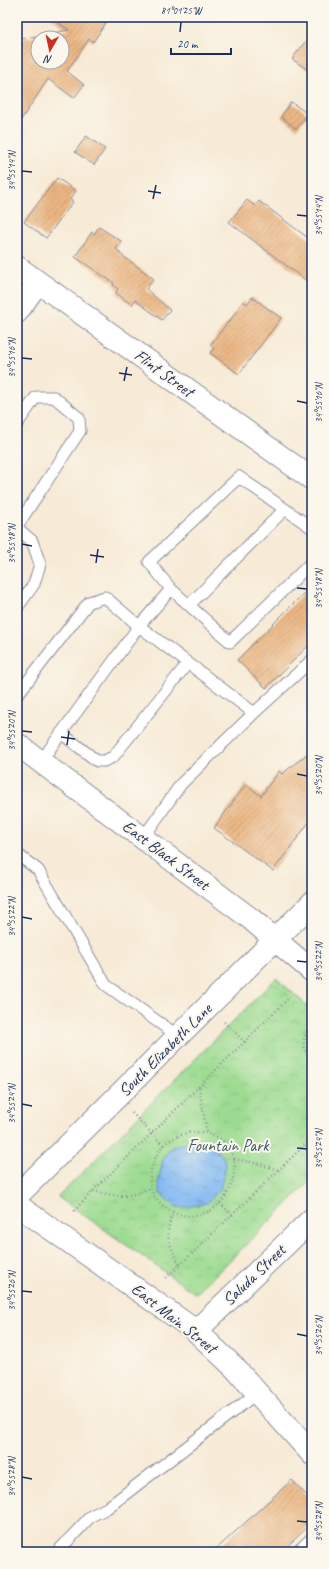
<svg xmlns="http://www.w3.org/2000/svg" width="329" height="1569" font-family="Caveat,sans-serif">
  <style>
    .park { fill: url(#park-crowns); stroke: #5c8578 }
    .water { fill: url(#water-ripples); stroke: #4f74a8 }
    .building { fill: url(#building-hatch); fill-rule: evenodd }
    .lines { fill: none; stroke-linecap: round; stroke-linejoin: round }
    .lane-casing { stroke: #898c9a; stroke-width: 13 }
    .street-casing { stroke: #898c9a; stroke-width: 24 }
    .secondary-casing { stroke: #898c9a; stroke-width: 24 }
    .primary-casing { stroke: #898c9a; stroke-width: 24 }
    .path { stroke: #898c9a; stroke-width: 2.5; stroke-dasharray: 1 3; stroke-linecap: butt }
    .lane { stroke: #fff; stroke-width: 11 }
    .street { stroke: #fff; stroke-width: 22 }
    .secondary { stroke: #fff; stroke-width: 22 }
    .primary { stroke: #fff; stroke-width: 22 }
    .ticks { fill: none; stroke: #1b2f5e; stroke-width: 1.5 }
    .labels { text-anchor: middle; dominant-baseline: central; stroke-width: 4; stroke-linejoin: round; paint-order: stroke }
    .street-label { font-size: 17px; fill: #1b2f5e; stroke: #fbf7ec }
    .park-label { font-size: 17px; fill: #3b5a6b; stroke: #fbf7ec }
    .neatline { fill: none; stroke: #1b2f5e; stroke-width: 1.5 }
    .ticks-label { font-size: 10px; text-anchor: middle; fill: #1b2f5e }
  </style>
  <defs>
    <pattern id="park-crowns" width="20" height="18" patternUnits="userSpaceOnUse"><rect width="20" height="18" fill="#9cdb91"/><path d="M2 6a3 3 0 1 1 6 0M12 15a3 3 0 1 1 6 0" fill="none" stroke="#86bc7f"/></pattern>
    <pattern id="water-ripples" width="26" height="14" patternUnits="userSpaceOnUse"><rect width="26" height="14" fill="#83b9f2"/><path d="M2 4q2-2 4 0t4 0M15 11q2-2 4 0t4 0" fill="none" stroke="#6a97c7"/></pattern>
    <pattern id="building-hatch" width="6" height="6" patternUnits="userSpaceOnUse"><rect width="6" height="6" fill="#ecb681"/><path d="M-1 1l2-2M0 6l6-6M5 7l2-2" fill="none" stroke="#be946d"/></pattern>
  </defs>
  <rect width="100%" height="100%" fill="#fbf7ec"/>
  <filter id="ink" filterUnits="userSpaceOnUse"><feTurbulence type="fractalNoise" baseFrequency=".025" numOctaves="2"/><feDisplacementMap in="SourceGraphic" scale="8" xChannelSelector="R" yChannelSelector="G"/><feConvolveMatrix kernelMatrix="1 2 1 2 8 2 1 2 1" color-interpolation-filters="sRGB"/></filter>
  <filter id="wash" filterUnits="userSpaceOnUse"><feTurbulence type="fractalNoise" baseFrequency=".012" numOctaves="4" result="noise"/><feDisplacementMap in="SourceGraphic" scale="16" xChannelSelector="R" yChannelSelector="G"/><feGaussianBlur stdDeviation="0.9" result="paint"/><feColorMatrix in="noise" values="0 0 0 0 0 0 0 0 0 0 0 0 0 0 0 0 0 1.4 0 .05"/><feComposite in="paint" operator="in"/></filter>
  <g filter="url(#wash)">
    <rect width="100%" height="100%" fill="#f7ead6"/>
    <path class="park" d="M 276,978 L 312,1010 L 312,1179 L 196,1294 L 58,1197 Z"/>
    <path class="water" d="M 203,1141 L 212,1144 L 224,1158 L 226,1165 L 220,1190 L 207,1203 L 182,1208 L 174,1206 L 160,1193 L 158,1183 L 163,1159 L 168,1151 L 177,1145 Z"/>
    <g id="blocks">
      <path class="building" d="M 50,17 L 110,17 L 93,42 L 89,39 L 67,71 L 84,85 L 74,98 L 48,79 L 17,126 L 17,43 L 20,39 L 69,30 ZM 38,38 L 62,38 L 62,62 L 38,62 Z
        M 312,33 L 312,73 L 292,59 Z
        M 291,102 L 308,114 L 297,129 L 281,117 Z
        M 86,136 L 105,149 L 94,165 L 75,152 Z
        M 57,178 L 76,191 L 70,199 L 73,202 L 46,238 L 24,222 Z
        M 247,200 L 255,206 L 259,201 L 312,241 L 312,285 L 229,222 Z
        M 99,227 L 121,241 L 116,249 L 120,252 L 119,253 L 154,279 L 146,289 L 170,310 L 162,320 L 135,300 L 132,305 L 116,293 L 118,289 L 113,285 L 114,283 L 75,257 L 92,232 L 94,234 Z
        M 252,297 L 281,318 L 239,374 L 210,353 L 214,348 L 210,345 L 228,322 L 229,322 L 243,301 L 247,304 Z
        M 312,585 L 312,642 L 266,688 L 237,660 Z
        M 312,750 L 312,818 L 273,871 L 214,828 L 246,784 L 261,796 L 279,771 L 282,774 Z
        M 292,1480 L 312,1501 L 312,1523 L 281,1552 L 213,1552 Z"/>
    </g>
  </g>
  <g filter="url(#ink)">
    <use href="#blocks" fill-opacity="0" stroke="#898c9a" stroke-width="1"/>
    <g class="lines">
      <defs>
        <path id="lane" d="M 17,424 L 36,397 L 54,397 L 79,418 L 80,431 L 17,526
          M 17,528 L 32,541 L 40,564 L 34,584 L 17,608
          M 312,528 L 239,477 L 149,562 L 171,589 L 230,642 L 312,562
          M 171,589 L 139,626 L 254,713
          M 189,605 L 285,509
          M 17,695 L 89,602 L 105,597 L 139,626 L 41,761
          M 61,733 L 97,761 L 104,761 L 113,757 L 188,663
          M 143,838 L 181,784 L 254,713 L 312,660
          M 17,854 L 38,870 L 106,985 L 178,1036
          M 61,1548 L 91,1516 L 107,1508 L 257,1393
          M 297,1552 L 312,1538"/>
        <path id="street" d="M 17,267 L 312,479
          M 17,312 L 38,282
          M 17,1196 L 312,903"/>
        <path id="secondary" d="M 17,1205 L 196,1331 L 234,1367 L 312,1454
          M 196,1331 L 312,1219"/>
        <path id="primary" d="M 17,744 L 251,919 L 312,971"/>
      </defs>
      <use href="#lane" class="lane-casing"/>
      <use href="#street" class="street-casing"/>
      <use href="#secondary" class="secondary-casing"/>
      <use href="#primary" class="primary-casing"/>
      <path class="path" d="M 224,1022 L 245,1042
        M 312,1025 C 301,1036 301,1050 312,1060
        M 199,1087 L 207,1133
        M 132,1113 L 164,1146
        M 189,1132 C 198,1132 206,1131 213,1135 C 259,1153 224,1237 171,1211 C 163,1207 153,1197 151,1189 C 147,1175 154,1154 165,1144 C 172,1138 181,1135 189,1132 Z
        M 234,1159 L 260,1164 L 278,1170
        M 93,1191 L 290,997
        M 220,1203 L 232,1215
        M 74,1211 L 93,1191 C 117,1196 127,1199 150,1188
        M 180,1265 L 312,1138
        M 166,1278 L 180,1265 C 169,1245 164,1234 173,1212"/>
      <use href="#lane" class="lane"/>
      <use href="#street" class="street"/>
      <use href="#secondary" class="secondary"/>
      <use href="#primary" class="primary"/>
    </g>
  </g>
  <path class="ticks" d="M 180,32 L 181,22M 22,171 L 32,172M 148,191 L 161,193M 153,199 L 156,185M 297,215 L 307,216M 22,358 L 32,359M 119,373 L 132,375M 124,381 L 127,367M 297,401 L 307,403M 22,544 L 32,546M 90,555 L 104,557M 96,563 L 98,549M 297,588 L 307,589M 22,731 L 32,732M 61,737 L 75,739M 67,745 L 69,731M 297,774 L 307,776M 22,917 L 32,919M 297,961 L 307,962M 22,1104 L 32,1106M 297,1148 L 307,1149M 22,1291 L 32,1292M 297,1334 L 307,1336M 22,1477 L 32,1479M 297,1521 L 307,1522"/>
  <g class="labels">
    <g class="street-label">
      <text transform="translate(164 373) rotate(36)">Flint Street</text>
      <text transform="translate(166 855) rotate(37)">East Black Street</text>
      <text transform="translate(165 1050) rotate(-45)">South Elizabeth Lane</text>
      <text transform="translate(254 1275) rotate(-44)">Saluda Street</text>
      <text transform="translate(174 1318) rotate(38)">East Main Street</text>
    </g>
    <g class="park-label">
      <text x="228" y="1145">Fountain Park</text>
    </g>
  </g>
  <rect width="329" height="1569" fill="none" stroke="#fbf7ec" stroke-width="44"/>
  <g transform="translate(50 50) rotate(189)"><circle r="19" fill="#fbf7ec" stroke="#a1a7b3"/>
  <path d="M0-3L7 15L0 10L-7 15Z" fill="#c8321e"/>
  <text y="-6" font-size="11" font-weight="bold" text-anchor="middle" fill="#1b2f5e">N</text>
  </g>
  <path d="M171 48v6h60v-6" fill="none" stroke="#1b2f5e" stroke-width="2"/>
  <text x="177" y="48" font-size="12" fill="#1b2f5e" stroke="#fbf7ec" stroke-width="3" paint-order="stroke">20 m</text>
  <rect x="22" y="22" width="285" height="1525" class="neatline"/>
  <g class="ticks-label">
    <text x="181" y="14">81°01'25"W</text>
    <text transform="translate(11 171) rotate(-90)" y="4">34°55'14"N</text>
    <text transform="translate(318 216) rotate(-90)" y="4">34°55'14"N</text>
    <text transform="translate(11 358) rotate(-90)" y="4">34°55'16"N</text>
    <text transform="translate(318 403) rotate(-90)" y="4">34°55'16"N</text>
    <text transform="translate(11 544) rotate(-90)" y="4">34°55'18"N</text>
    <text transform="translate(318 589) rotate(-90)" y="4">34°55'18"N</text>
    <text transform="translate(11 731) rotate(-90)" y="4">34°55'20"N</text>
    <text transform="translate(318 776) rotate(-90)" y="4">34°55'20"N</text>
    <text transform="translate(11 917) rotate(-90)" y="4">34°55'22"N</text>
    <text transform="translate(318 962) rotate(-90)" y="4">34°55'22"N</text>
    <text transform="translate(11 1104) rotate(-90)" y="4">34°55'24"N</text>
    <text transform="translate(318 1149) rotate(-90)" y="4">34°55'24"N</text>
    <text transform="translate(11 1291) rotate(-90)" y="4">34°55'26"N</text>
    <text transform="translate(318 1336) rotate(-90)" y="4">34°55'26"N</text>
    <text transform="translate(11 1477) rotate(-90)" y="4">34°55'28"N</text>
    <text transform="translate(318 1522) rotate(-90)" y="4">34°55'28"N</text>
  </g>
</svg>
